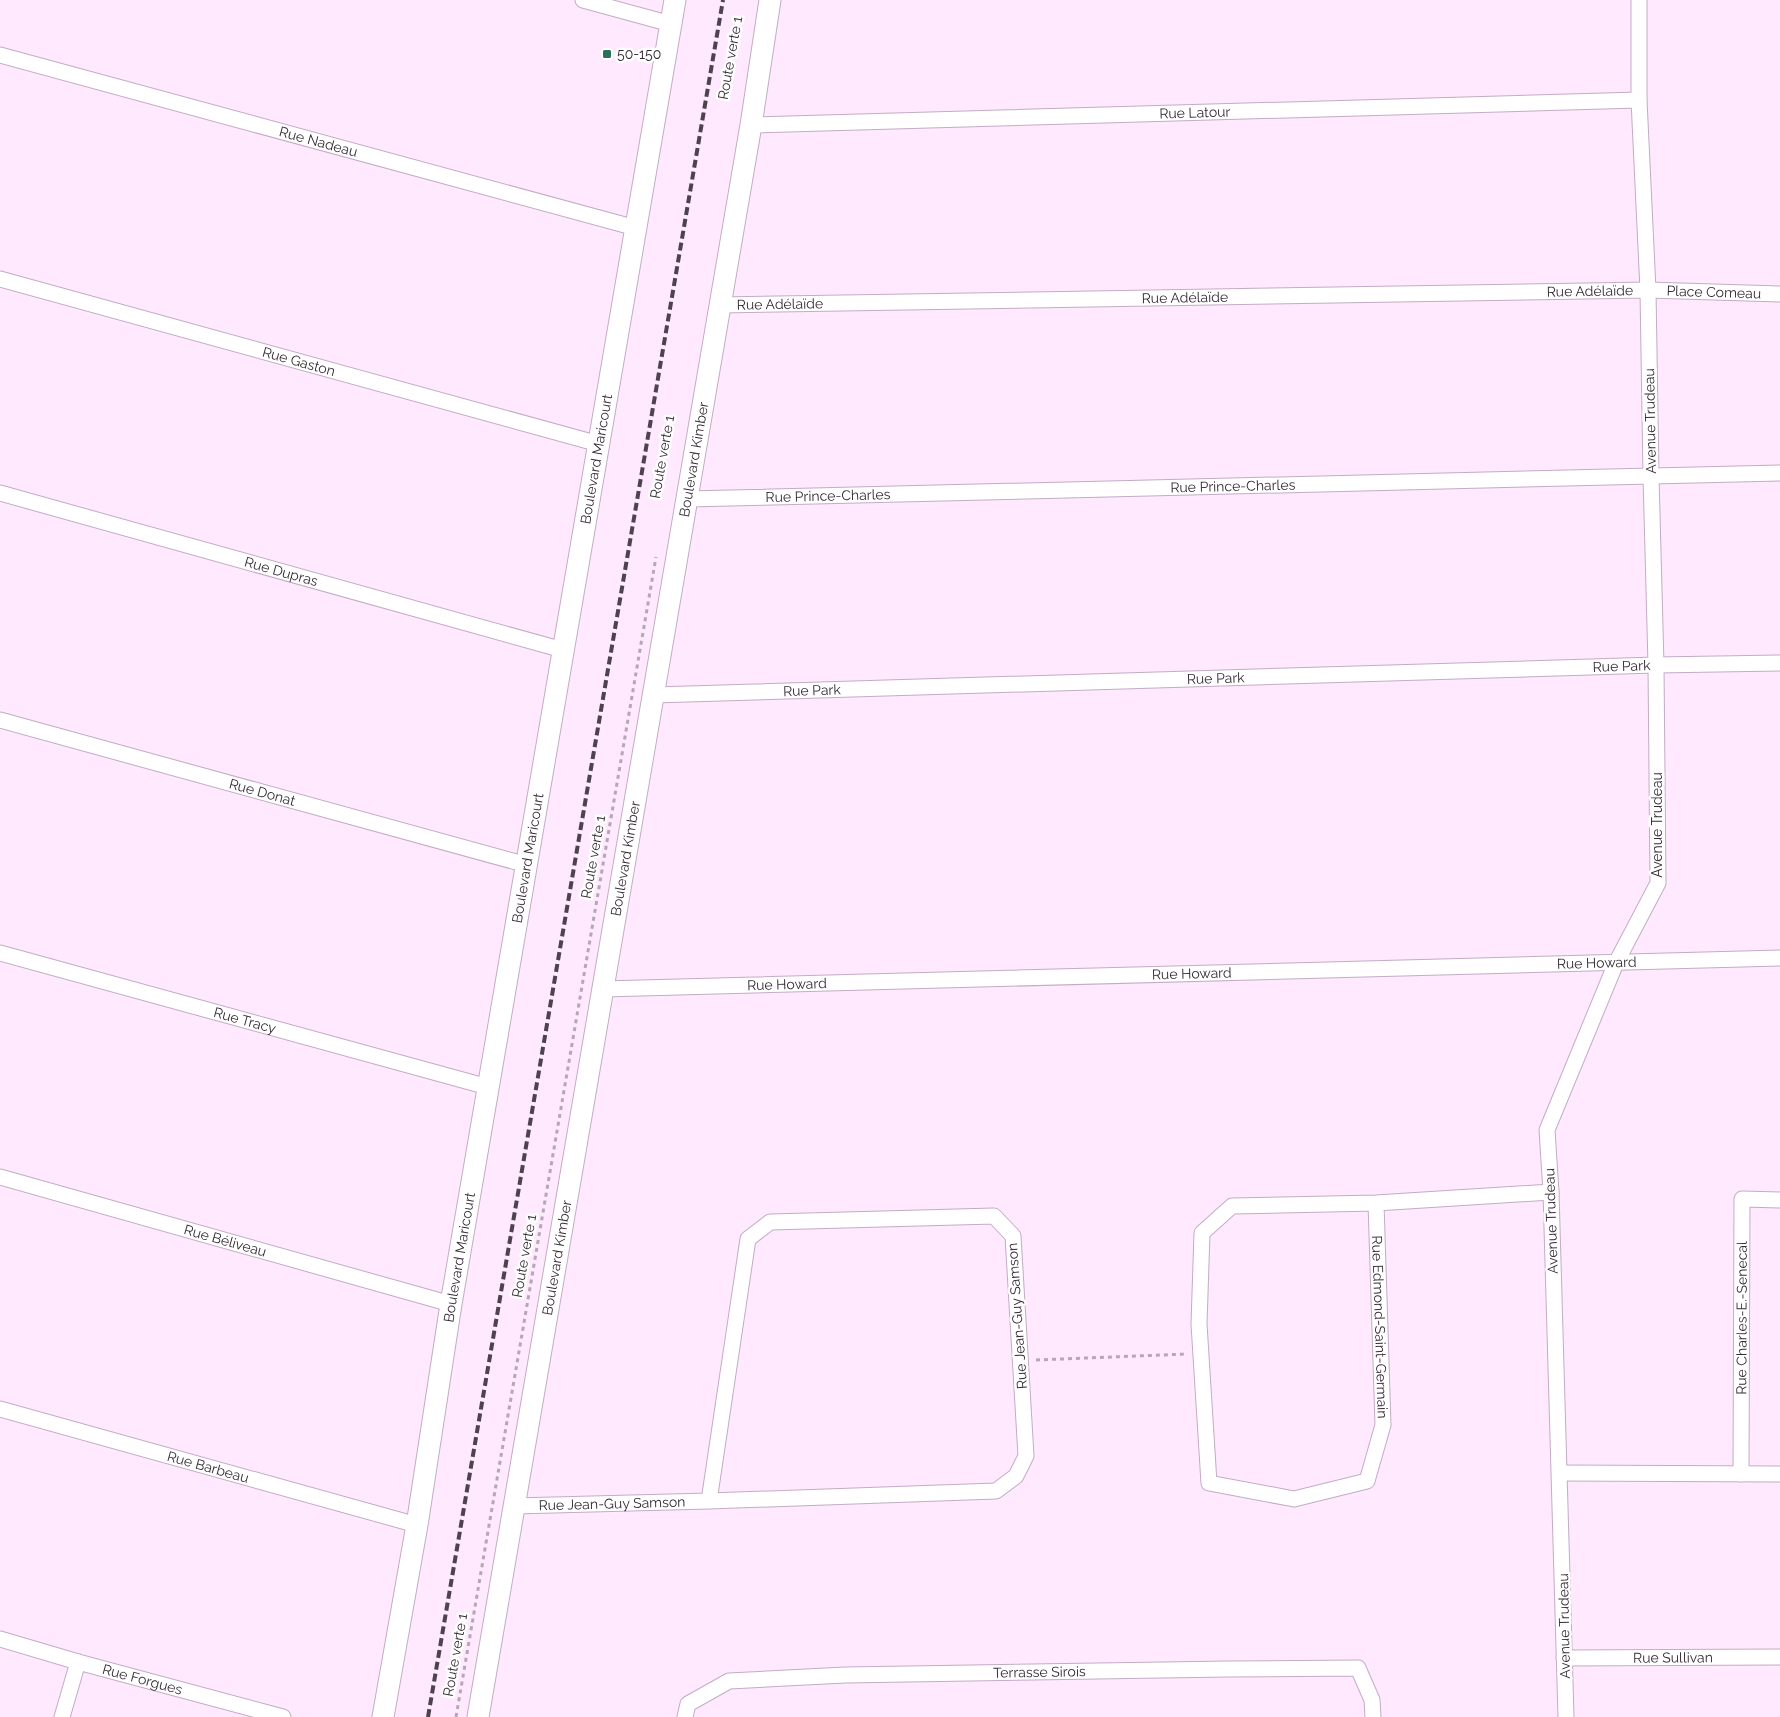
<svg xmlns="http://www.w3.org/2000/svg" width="1780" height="1717" font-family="Raleway,sans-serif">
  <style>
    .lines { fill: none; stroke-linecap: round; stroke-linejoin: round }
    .street-casing { stroke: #c3acc4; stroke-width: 17 }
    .secondary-casing { stroke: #c3acc4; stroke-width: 23 }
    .path { stroke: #b6a6b6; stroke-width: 3; stroke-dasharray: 4 4; stroke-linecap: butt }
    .street { stroke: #fff; stroke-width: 15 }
    .secondary { stroke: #fff; stroke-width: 21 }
    .rail { stroke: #4d424d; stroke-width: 4; stroke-dasharray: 8 4; stroke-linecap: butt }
    .poi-dot { fill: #2d6f5f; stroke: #fefefe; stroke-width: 2 }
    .labels { text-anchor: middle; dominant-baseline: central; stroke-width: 5; stroke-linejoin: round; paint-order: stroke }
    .poi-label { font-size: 14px; fill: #342b34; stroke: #fefefe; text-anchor: start }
    .street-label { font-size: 14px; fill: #342b34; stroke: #fefefe }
  </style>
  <rect width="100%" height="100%" fill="#fee9fe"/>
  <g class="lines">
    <defs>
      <g id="street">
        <path d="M 583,0 L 671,24"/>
        <path id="s1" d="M 0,55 L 636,228"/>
        <path id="s2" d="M 751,125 L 1639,100"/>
        <path id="s3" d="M 0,279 L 599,444"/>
        <path id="s4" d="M 720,305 L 1648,290 L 1780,294"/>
        <path id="s5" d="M 0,493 L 563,650"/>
        <path id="s6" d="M 687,499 L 1780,473"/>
        <path id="s7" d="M 654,695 L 1656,665 L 1780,663"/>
        <path id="s8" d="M 0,720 L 527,865"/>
        <path id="s9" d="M 0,953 L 488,1087"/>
        <path id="s10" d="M 603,989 L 1780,958"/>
        <path id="s11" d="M 0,1177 L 451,1304"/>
        <path id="s12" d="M 1376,1203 L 1383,1425 L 1367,1481 L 1294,1499 L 1209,1483 L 1199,1324 L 1202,1233 L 1232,1206 L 1376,1203 L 1551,1192"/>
        <path id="s13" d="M 0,1409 L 417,1525"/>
        <path d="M 1560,1473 L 1780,1474"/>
        <path id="s14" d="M 1741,1474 L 1742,1199 L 1780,1200"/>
        <path id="s15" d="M 514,1506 L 709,1501 L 996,1491 L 1016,1476 L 1026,1456 L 1013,1236 L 994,1216 L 770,1222 L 748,1239 L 709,1501"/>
        <path id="s16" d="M 0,1639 L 78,1662 L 283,1717"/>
        <path id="s17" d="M 1564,1658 L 1780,1657"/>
        <path d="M 62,1717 L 78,1662"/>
        <path id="s18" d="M 685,1717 L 688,1704 L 729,1681 L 845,1675 L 1228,1669 L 1358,1668 L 1372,1700 L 1373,1717"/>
        <path d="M 1566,1717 L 1551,1192 L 1547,1130 L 1616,963 L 1658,883 L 1656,665 L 1651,476 L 1648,290 L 1639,100 L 1639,0"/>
      </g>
      <g id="secondary">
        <path id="s19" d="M 383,1717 L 417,1525 L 451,1304 L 675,0"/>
        <path id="s20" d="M 478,1717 L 751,125 L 770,0"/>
      </g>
    </defs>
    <use href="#street" class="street-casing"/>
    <use href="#secondary" class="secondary-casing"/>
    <path class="path" d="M 1036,1360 L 1187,1354
      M 456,1717 L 656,557"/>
    <use href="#street" class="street"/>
    <use href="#secondary" class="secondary"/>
    <path class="rail" d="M 428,1717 L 723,0"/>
  </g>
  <rect class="poi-dot" x="602" y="49" width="10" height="10" rx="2.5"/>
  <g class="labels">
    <g class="poi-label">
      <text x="617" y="54">50-150</text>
    </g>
    <g class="street-label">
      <text transform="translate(730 58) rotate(-80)">Route verte 1</text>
      <text stroke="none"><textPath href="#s2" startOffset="444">Rue Latour</textPath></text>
      <text stroke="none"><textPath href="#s1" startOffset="330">Rue Nadeau</textPath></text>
      <text stroke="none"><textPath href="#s4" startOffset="870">Rue Adélaïde</textPath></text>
      <text stroke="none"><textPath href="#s4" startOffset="994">Place Comeau</textPath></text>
      <text stroke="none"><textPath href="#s4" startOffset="465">Rue Adélaïde</textPath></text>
      <text stroke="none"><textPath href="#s4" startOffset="60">Rue Adélaïde</textPath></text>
      <text stroke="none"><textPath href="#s3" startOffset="310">Rue Gaston</textPath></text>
      <text transform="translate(1650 421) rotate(-91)">Avenue Trudeau</text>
      <text transform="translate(662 457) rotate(-80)">Route verte 1</text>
      <text stroke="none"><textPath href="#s19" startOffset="1276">Boulevard Maricourt</textPath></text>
      <text stroke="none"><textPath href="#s20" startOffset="1276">Boulevard Kimber</textPath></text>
      <text stroke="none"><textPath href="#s6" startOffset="546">Rue Prince-Charles</textPath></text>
      <text stroke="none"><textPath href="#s6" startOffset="141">Rue Prince-Charles</textPath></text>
      <text stroke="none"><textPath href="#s5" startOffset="292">Rue Dupras</textPath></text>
      <text stroke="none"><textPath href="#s7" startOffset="968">Rue Park</textPath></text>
      <text stroke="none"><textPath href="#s7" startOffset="562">Rue Park</textPath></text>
      <text stroke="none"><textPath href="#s7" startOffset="158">Rue Park</textPath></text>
      <text stroke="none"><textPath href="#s8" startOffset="272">Rue Donat</textPath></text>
      <text transform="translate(1657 825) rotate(-90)">Avenue Trudeau</text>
      <text transform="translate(593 857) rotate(-80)">Route verte 1</text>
      <text stroke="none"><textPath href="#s19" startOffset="871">Boulevard Maricourt</textPath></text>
      <text stroke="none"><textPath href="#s20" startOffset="871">Boulevard Kimber</textPath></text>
      <text stroke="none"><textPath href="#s10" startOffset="994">Rue Howard</textPath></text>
      <text stroke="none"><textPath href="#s10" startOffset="589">Rue Howard</textPath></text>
      <text stroke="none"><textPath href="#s10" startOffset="184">Rue Howard</textPath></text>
      <text stroke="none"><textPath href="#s9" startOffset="254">Rue Tracy</textPath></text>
      <text transform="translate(1551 1221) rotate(-92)">Avenue Trudeau</text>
      <text stroke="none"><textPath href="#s11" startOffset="234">Rue Béliveau</textPath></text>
      <text transform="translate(524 1256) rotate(-80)">Route verte 1</text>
      <text stroke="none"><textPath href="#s19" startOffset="466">Boulevard Maricourt</textPath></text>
      <text stroke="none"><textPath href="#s20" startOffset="466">Boulevard Kimber</textPath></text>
      <text transform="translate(1017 1316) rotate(-94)">Rue Jean-Guy Samson</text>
      <text stroke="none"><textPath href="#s14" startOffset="156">Rue Charles-E.-Senecal</textPath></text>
      <text stroke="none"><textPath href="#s12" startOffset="124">Rue Edmond-Saint-Germain</textPath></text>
      <text stroke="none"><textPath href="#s13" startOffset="216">Rue Barbeau</textPath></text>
      <text stroke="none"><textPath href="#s15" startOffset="98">Rue Jean-Guy Samson</textPath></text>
      <text transform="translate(1564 1626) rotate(-91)">Avenue Trudeau</text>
      <text transform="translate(455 1655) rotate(-80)">Route verte 1</text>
      <text stroke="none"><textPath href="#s17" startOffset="109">Rue Sullivan</textPath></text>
      <text stroke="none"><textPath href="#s18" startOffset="371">Terrasse Sirois</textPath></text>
      <text stroke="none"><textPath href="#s16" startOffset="148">Rue Forgues</textPath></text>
    </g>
  </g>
</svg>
